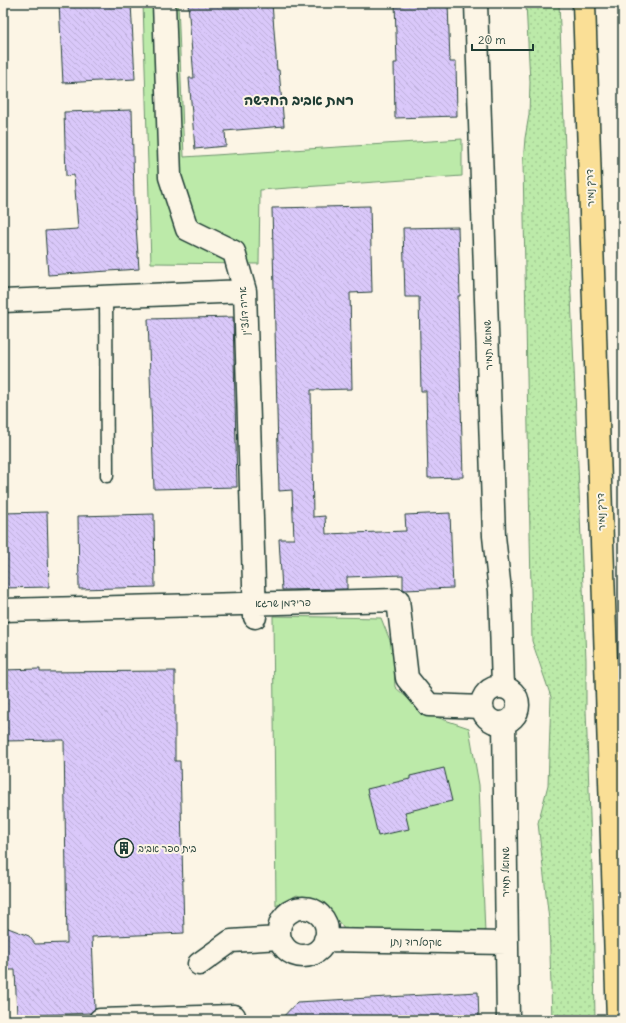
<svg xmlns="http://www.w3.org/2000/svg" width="626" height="1023" font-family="Delius,'Playpen Sans Hebrew',sans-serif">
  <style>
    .grass { fill: url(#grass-dots); stroke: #6e946e }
    .green { fill: #bceaa9; stroke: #6e946e }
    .building { fill: url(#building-back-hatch); stroke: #1f3d34 }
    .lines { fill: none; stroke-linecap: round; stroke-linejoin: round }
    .lane-casing { stroke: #1f3d34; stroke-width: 15 }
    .street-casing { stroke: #1f3d34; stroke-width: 25 }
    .highway-casing { stroke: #1f3d34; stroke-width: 25 }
    .lane { stroke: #fcf5e5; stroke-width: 12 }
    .street { stroke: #fcf5e5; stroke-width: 22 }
    .highway { stroke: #fadf96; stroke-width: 22 }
    .labels { text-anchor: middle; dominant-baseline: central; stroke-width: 4; stroke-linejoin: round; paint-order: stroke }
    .street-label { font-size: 10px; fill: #1f3d34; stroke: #fcf5e5 }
    .poi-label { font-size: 10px; fill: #1f3d34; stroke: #fcf5e5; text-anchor: start }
    .district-label { font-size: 14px; font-weight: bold; fill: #1f3d34; stroke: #fcf5e5 }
  </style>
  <defs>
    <pattern id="grass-dots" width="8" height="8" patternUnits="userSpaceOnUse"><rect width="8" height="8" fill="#bceaa9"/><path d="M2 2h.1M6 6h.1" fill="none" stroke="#a1ca92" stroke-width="1.8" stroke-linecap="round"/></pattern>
    <pattern id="building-back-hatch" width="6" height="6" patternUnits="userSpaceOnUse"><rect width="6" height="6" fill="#dac8fa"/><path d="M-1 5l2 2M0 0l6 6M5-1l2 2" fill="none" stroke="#bbadd7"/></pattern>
  </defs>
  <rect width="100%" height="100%" fill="#fcf5e5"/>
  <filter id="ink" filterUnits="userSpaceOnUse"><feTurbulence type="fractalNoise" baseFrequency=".025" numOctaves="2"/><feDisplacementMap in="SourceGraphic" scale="8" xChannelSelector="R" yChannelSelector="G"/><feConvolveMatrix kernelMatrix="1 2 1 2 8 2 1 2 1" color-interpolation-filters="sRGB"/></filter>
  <g filter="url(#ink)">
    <path class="grass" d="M 526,3 L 559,3 L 586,660 L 586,710 L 593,896 L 595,1020 L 552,1020 L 549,920 L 538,823 L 548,785 L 551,697 L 532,641 L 523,163 L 525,138 L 529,115 L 530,82 Z"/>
    <path class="green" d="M 143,3 L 178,3 L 184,157 L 462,139 L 462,176 L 260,190 L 259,264 L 151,263 Z
      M 273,616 L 381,618 L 393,648 L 395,687 L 424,713 L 469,728 L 479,785 L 485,933 L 348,934 L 328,908 L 297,895 L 276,906 Z"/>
    <path class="building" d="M 59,3 L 131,3 L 135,79 L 63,83 Z
      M 188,3 L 272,3 L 277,70 L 279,70 L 284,126 L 225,131 L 226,146 L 195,149 L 189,78 L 194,78 Z
      M 395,3 L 448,3 L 450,62 L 456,62 L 457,116 L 395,118 L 394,63 L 397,63 Z
      M 132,110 L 134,198 L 139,269 L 48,275 L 45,231 L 78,229 L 74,175 L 66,176 L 64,112 Z
      M 370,206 L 372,292 L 350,293 L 352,389 L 311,390 L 313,517 L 325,516 L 326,534 L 406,531 L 405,515 L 450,513 L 453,588 L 405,590 L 403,589 L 403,575 L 347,577 L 347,589 L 282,590 L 279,539 L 294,539 L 292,490 L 279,491 L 272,208 Z
      M 458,227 L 460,296 L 458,296 L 463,477 L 428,478 L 426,391 L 421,391 L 419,297 L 405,297 L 403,228 Z
      M 233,317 L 237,487 L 154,489 L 148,319 Z
      M 47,512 L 49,587 L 3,588 L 3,513 Z
      M 154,514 L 155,587 L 79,589 L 78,516 Z
      M 40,669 L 40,672 L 175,671 L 175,761 L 180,761 L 184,933 L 92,937 L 95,1009 L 90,1013 L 17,1016 L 15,970 L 3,970 L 3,926 L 29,936 L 35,944 L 67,943 L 64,740 L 3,741 L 3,670 Z
      M 444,768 L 452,801 L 405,812 L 409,829 L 378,836 L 367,789 L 410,779 L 410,776 Z
      M 478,992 L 479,1020 L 280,1020 L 297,1002 Z"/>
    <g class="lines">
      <defs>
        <path id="lane" d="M 106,296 L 107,476"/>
        <path id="street" d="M 164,3 L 170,177 L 187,229 L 234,252 L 245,291 L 255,617
          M 476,3 L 494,536 L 500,591 L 503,687
          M 3,301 L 245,291
          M 3,610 L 398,600 L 407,678 L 429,705 L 482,707
          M482 705a18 18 0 1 1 36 0a18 18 0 1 1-36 0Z
          M 504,723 L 508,1020
          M279 932a24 24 0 1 1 48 0a24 24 0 1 1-48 0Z
          M 325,940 L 506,943
          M 199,964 L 231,941 L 279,938
          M 100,1020 L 234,1016"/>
        <path id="highway" d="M 584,3 L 618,1020"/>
      </defs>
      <use href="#lane" class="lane-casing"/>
      <use href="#street" class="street-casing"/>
      <use href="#highway" class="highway-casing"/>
      <use href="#lane" class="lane"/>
      <use href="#street" class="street"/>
      <use href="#highway" class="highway"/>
    </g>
  </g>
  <defs>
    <symbol id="building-ring" viewBox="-11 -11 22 22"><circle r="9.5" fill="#fcf5e5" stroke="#1f3d34" stroke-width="1.5"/><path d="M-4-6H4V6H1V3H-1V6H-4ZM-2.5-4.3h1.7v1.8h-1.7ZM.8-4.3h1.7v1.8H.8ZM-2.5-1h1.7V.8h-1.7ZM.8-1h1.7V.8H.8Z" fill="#1f3d34"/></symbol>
  </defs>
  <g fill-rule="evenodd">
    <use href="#building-ring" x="113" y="837" width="22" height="22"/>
  </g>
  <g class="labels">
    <g class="street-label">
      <text transform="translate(590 188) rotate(-92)">דרך נמיר</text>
      <text transform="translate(244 311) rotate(-94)">אריה דולצ'ין</text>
      <text transform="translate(488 345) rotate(-92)">שמואל תמיר</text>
      <text transform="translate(601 512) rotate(-92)">דרך נמיר</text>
      <text transform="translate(283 603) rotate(-1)">פרידמן שרגא</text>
      <text transform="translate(505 872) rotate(-90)">שמואל תמיר</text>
      <text transform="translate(416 942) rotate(1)">אקסלרוד נתן</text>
    </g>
    <g class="poi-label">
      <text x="138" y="848">בית ספר אביב</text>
    </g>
    <g class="district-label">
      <text x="299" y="100">רמת אביב החדשה</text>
    </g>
  </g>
  <rect width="626" height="1023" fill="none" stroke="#fcf5e5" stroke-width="16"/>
  <rect x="8" y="8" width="610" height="1007" fill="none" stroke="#1f3d34" stroke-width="1.5" filter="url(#ink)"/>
  <path d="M472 44v6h61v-6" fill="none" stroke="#1f3d34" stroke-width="2"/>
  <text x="478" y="44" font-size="12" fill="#1f3d34" stroke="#fcf5e5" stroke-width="3" paint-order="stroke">20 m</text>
</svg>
